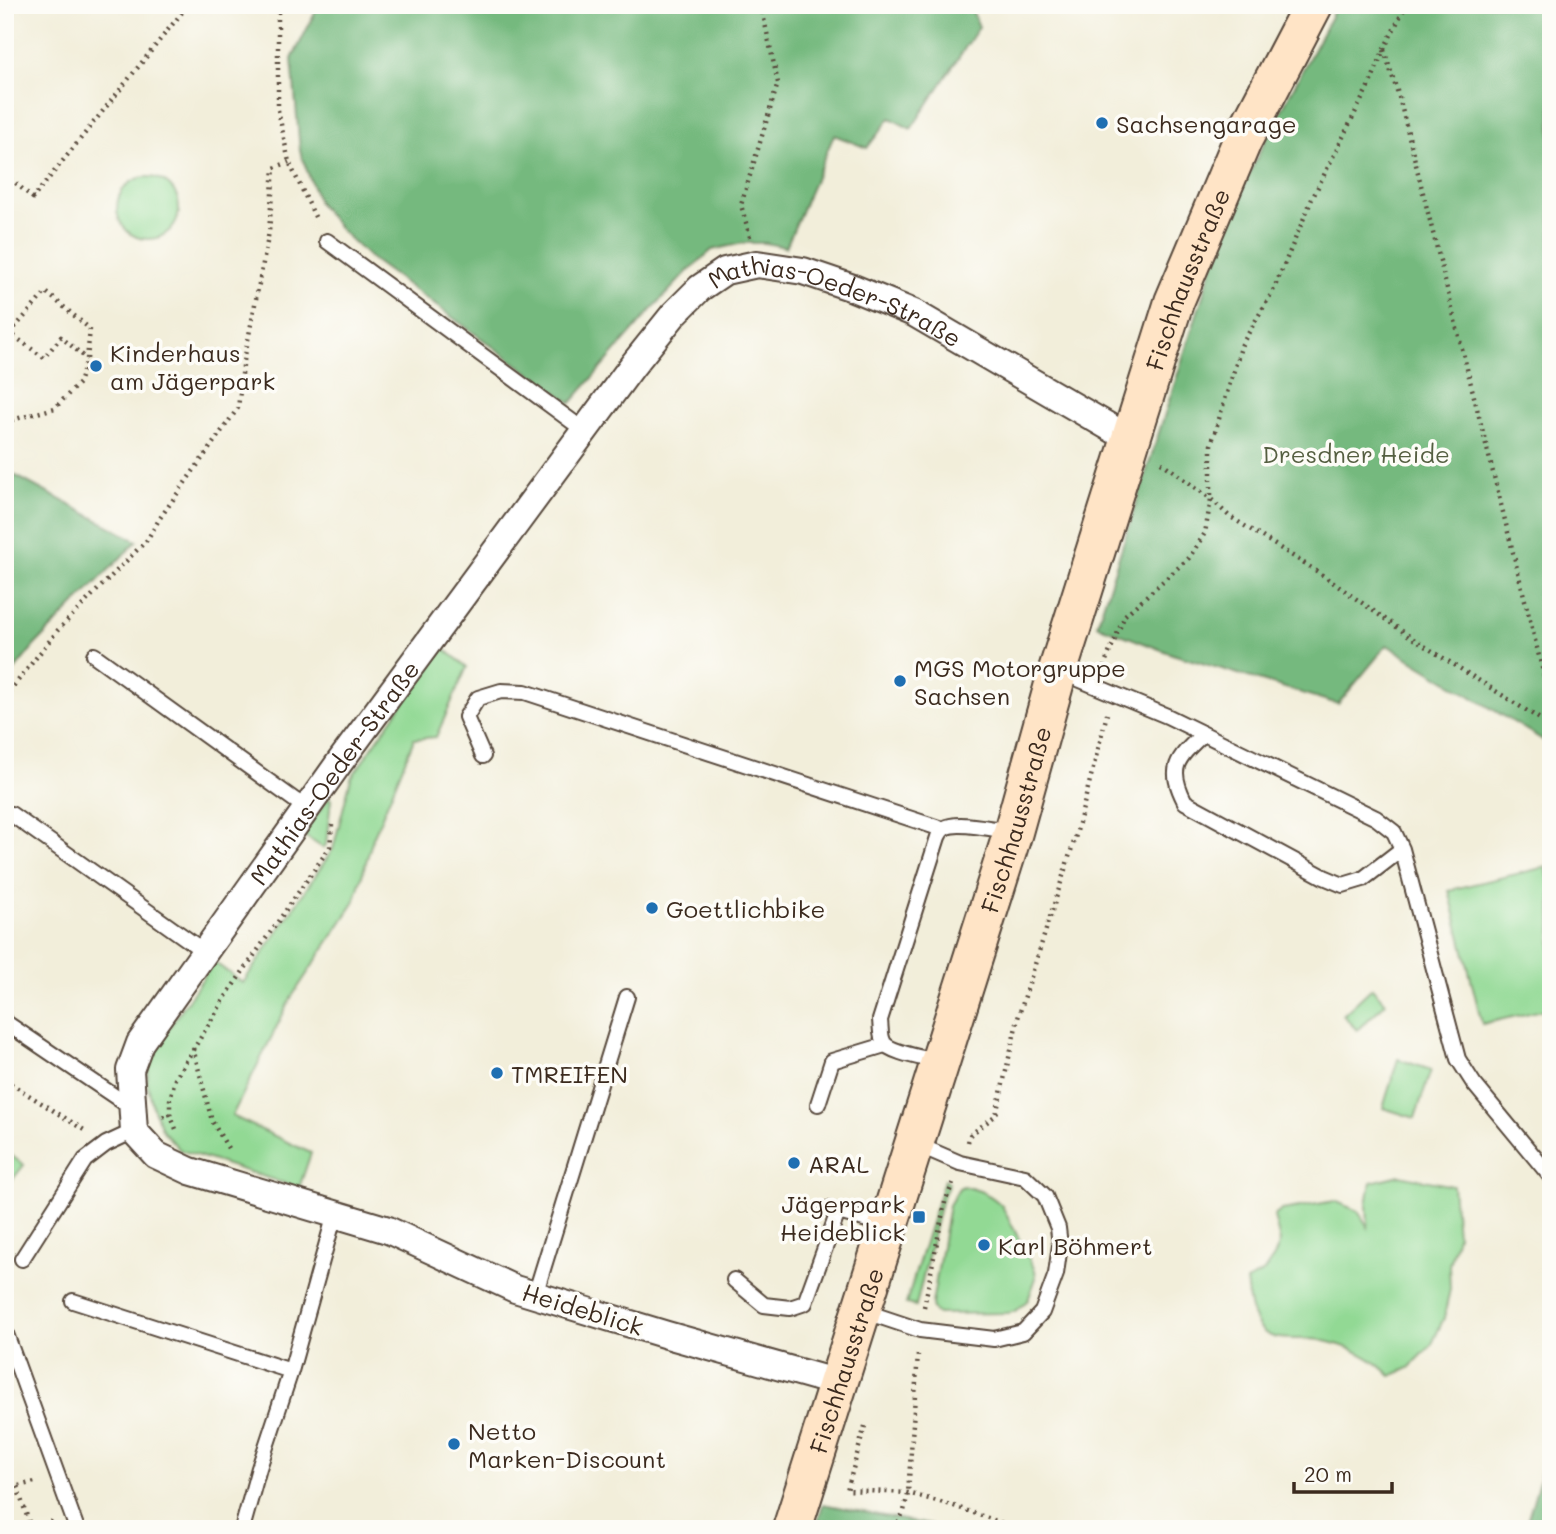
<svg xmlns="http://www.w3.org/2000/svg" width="1556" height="1534" font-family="Mali,sans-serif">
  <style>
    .green { fill: #92d994; stroke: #668259; stroke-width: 2 }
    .forest { fill: #75b97e; stroke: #58724e; stroke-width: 2 }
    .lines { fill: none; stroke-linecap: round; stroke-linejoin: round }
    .service-casing { stroke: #56473a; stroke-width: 18 }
    .minor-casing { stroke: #56473a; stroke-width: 30 }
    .secondary-casing { stroke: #56473a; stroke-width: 42 }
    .path { stroke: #56473a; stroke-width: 4.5; stroke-dasharray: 2 5; stroke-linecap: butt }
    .service { stroke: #fff; stroke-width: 14 }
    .minor { stroke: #fff; stroke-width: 26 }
    .secondary { stroke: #ffe4c6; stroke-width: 38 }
    .poi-dot { fill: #1f6fb2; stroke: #fdfcf7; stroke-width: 2.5 }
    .labels { text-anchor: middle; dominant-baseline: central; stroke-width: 7; stroke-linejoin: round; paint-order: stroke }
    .poi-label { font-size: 24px; fill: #3b2a1e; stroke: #fdfcf7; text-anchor: start }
    .street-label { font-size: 24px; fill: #3b2a1e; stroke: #fdfcf7 }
    .park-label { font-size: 24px; fill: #555f41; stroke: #fdfcf7 }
  </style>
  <rect width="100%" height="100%" fill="#fdfcf7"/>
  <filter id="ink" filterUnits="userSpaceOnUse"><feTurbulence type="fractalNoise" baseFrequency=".0143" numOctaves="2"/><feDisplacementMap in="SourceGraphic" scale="14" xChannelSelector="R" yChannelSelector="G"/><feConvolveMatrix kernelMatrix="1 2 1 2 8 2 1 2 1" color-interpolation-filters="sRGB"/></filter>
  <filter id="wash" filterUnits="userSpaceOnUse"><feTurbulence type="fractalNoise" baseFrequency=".00686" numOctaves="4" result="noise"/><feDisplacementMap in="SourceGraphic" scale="28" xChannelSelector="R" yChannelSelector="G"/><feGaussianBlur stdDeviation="1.57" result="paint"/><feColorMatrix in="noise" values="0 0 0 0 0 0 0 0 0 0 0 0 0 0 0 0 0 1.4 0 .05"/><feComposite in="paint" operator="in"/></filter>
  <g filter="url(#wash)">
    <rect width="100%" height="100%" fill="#f2eeda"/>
    <path class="green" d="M117 208a31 31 0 1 1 62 0a31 31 0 1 1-62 0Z
      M 442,647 L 467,667 L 436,737 L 414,739 L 373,838 L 354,903 L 291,998 L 232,1116 L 311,1153 L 299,1188 L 180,1150 L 163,1131 L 153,1108 L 147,1081 L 151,1054 L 214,962 L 243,983 L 333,849 L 351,778 Z
      M 329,797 L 331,800 L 326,845 L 323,848 L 303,835 Z
      M 1546,867 L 1551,888 L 1551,1008 L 1482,1024 L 1449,890 Z
      M 1372,988 L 1386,1003 L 1357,1030 L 1343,1015 Z
      M 1398,1059 L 1431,1070 L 1415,1118 L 1383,1108 Z
      M 5,1151 L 24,1165 L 5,1189 Z
      M 1400,1175 L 1453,1186 L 1457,1235 L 1449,1265 L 1450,1289 L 1444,1318 L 1431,1346 L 1409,1368 L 1391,1376 C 1372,1356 1347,1345 1320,1340 C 1304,1337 1274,1343 1263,1331 C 1250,1318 1248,1297 1246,1281 L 1263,1273 L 1274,1257 L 1280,1242 L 1274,1216 L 1282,1210 L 1335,1201 L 1358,1211 L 1368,1227 L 1367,1204 L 1371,1182 Z
      M 944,1180 L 949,1182 L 941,1202 L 916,1306 L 906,1304 Z
      M 963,1186 C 978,1190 990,1193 1002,1206 L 1035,1270 L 1036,1278 L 1028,1300 L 1015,1311 L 1009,1313 L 938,1314 L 933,1310 L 932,1304 L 949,1205 L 959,1188 Z"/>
    <path class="forest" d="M 319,5 L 970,5 L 979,27 L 911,129 L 890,118 L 867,148 L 834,135 L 786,247 L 765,243 L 743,243 L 712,250 L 687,272 L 651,310 L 571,403 L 370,258 L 341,230 L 319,204 L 300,151 L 292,59 Z
      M 1337,5 L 1551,5 L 1551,745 L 1387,645 L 1338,704 L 1172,654 L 1097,625 L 1225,227 L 1260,151 Z
      M 5,470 L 137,541 L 34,646 L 5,682 Z
      M 1551,1439 L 1551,1529 L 1525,1529 Z
      M 823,1504 L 949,1529 L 816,1529 Z"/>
  </g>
  <g filter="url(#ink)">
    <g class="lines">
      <defs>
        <path id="service" d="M 327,241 L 585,431
          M 94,655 L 307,809
          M 1059,671 L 1167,716 L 1376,818 L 1394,832 L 1402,849 L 1458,1059 L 1474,1084 L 1551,1177
          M 1203,734 C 1177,759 1167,767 1185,802 L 1324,877 L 1343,885 L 1363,879 L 1402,849
          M 483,756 L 466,717 L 478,698 L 501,691 L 525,692 L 942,829
          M 11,814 L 205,952
          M 5,1022 L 132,1108
          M 939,1062 C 926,1058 891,1053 884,1043 C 880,1037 881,1028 880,1020 L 938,837 C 940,833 941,830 945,828 C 957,820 998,830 1013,832
          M 818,1104 L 832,1061 L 885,1045
          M 827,1209 L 886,1225
          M 22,1259 L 85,1160 L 106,1144 L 134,1131
          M 734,1280 L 764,1305 L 790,1308 L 805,1303 L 838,1212
          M 535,1295 L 627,997
          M 73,1301 L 291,1371
          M 863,1311 L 920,1330 L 994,1339 L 1023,1332 L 1042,1312 L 1056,1274 L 1060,1245 L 1058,1228 L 1045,1196 L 1025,1177 L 960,1163 L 916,1144
          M 5,1331 L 77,1529
          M 242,1529 L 259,1468 L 291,1371 L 335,1214"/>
        <g id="minor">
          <path id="s1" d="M 838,1383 L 667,1335 L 515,1289 L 388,1230 L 190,1171 L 156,1155 L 134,1131 L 130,1070 L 140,1043 L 339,763 L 633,365 L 674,314 L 700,288 L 725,271 L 757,264 L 803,271 L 853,288 L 914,313 L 1130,439"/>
        </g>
        <g id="secondary">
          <path id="s2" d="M 792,1529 L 1013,832 L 1058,670 L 1174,302 L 1242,141 L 1313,5"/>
        </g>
      </defs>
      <use href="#service" class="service-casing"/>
      <use href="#minor" class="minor-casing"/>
      <use href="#secondary" class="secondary-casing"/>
      <path class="path" d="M 278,5 L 278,110 L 289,162 L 317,221
        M 1384,50 L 1399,97 L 1551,704
        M 5,174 L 33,198 L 188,5
        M 750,237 L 741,205 L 778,83 L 761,5
        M 5,422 L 55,408 L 79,383 L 87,359 L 90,329 L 46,292 L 10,333 L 44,358 L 61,337 L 87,359
        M 1161,462 L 1211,499 L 1229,516 L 1318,572 L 1415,640 L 1551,726
        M 1105,667 L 1105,663 L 1125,615 L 1189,558 L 1205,533 L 1211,499 L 1211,445 L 1242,344 L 1273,291 L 1312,199 L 1372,79 L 1384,49 L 1406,5
        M 5,697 L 58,630 L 147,540 L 160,518 L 238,408 L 243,366 L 269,232 L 274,168 L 289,162
        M 193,1048 L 212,1121 L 229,1150
        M 5,1080 L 84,1130
        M 170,1114 L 176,1129
        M 163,1117 L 170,1114 L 170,1100 L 175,1079 L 230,990 L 330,847 L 332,825
        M 968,1142 L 970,1135 L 996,1115 L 1018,1018 L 1076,835 L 1107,714
        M 924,1307 L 945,1202 L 953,1183
        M 865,1426 L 847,1490 L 908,1493 L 951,1505 L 1019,1529
        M 17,1487 L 31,1528 L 52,1521
        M 5,1489 L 35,1482
        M 895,1529 L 904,1511 L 908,1493 L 918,1354"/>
      <use href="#service" class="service"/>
      <use href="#minor" class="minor"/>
      <use href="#secondary" class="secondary"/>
    </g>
  </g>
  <g class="poi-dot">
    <circle cx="1102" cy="123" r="7"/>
    <circle cx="96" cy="366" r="7"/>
    <circle cx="900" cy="681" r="7"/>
    <circle cx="652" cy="908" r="7"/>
    <circle cx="497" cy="1073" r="7"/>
    <circle cx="794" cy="1163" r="7"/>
    <rect x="912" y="1210" width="14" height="14" rx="3.5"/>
    <circle cx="984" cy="1245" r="7"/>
    <circle cx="454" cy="1444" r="7"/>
  </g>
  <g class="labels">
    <g class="poi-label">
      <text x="1116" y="123">Sachsengarage</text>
      <text x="110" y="352">Kinderhaus<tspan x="110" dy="28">am Jägerpark</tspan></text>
      <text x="914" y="667">MGS Motorgruppe<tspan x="914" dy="28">Sachsen</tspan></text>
      <text x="666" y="908">Goettlichbike</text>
      <text x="511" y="1073">TMREIFEN</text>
      <text x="808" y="1163">ARAL</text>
      <text x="905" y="1203" text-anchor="end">Jägerpark<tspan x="905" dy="28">Heideblick</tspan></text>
      <text x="998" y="1245">Karl Böhmert</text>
      <text x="468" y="1430">Netto<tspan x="468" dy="28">Marken-Discount</tspan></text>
    </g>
    <g class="street-label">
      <text stroke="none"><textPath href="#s2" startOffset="1311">Fischhausstraße</textPath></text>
      <text stroke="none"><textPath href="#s1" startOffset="1930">Mathias-Oeder-Straße</textPath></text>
      <text stroke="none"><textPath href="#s1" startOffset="1176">Mathias-Oeder-Straße</textPath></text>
      <text stroke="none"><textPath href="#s2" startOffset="744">Fischhausstraße</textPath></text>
      <text transform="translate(583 1309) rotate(17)">Heideblick</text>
      <text stroke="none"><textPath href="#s2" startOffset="177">Fischhausstraße</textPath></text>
    </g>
    <g class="park-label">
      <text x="1356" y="453">Dresdner Heide</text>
    </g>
  </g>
  <rect width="1556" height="1534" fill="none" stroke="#fdfcf7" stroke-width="28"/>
  <path d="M1294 1482v10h98v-10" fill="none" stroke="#3b2a1e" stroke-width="3.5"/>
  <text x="1304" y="1482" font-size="21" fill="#3b2a1e" stroke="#fdfcf7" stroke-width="5" paint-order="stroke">20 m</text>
</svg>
